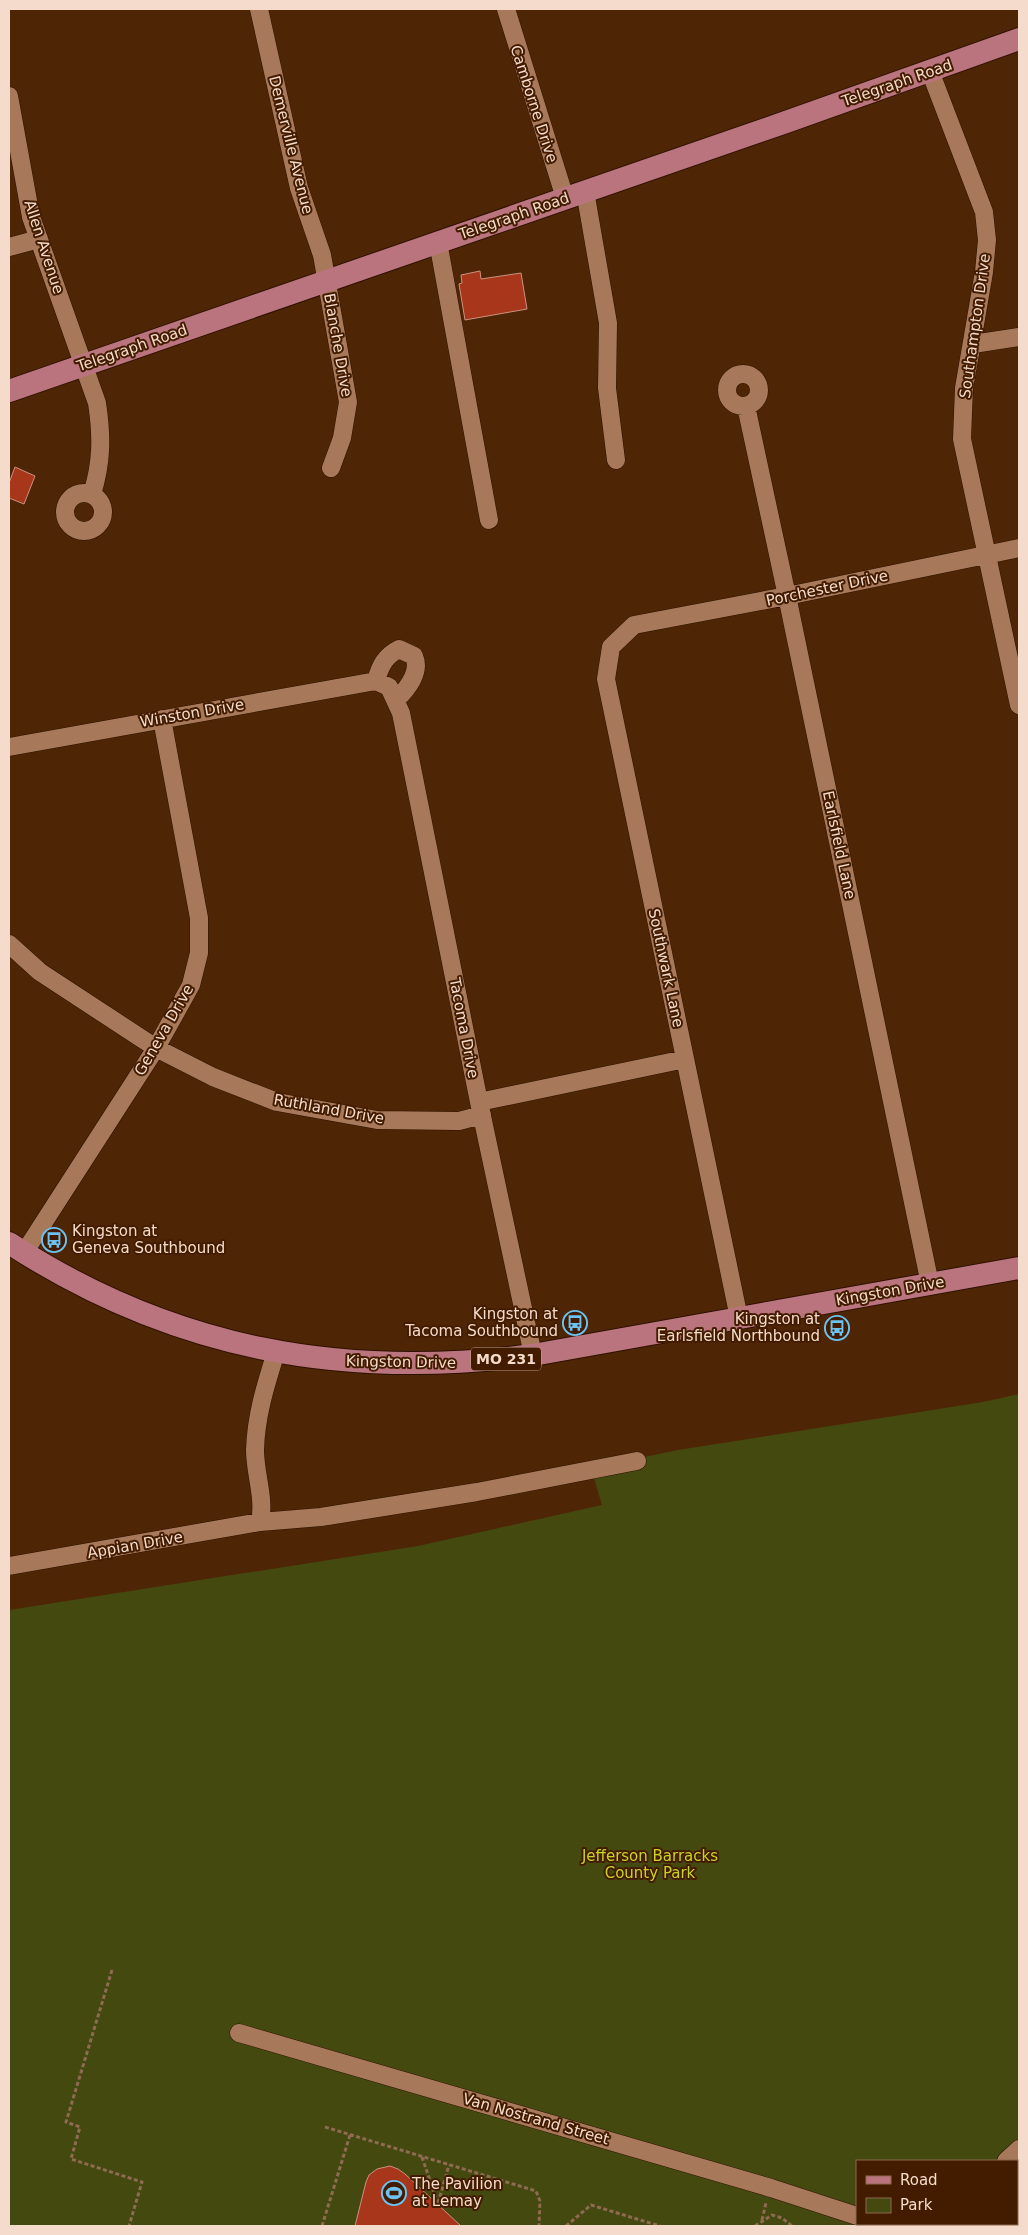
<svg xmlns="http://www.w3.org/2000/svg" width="1028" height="2235" font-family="'DejaVu Sans',sans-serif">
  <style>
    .green { fill: #444910; fill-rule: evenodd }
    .building { fill: #a7361b; stroke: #cb9283 }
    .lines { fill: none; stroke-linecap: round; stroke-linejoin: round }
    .minor-casing { stroke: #2e1100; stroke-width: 19 }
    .major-casing { stroke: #2e1100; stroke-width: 24 }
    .path { stroke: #8e6b51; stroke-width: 3; stroke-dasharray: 4 2.5; stroke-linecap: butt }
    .minor { stroke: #a7795a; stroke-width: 18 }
    .major { stroke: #ba747d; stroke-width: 22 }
    .labels { text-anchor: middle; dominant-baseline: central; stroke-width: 4; stroke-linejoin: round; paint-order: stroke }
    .shield { fill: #431c00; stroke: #c0a28e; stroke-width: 1 }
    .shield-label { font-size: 14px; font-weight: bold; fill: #f5dbcb }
    .street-label { font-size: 15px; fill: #f5dbcb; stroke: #431c00 }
    .poi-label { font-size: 15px; fill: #f5dbcb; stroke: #431c00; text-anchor: start }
    .park-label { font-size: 15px; fill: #c8d621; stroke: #431c00 }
  </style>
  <rect width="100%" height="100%" fill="#4e2606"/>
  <path class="green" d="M 1019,1394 L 1019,2226 L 9,2226 L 9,1610 L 418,1546 L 602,1505 L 591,1468 L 678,1450 L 983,1402 ZM 857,2161 L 1017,2161 L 1017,2224 L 857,2224 Z"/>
  <path class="building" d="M 480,271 L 481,279 L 521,273 L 527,309 L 465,320 L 459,284 L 462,283 L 461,275 Z
    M 15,467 L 35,476 L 24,504 L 9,498 L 9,483 Z
    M 390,2166 L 398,2169 L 405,2174 L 461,2226 L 355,2226 L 366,2182 L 369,2175 L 377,2169 Z"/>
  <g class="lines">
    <defs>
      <path id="minor" d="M 259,9 L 299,188 L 322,255 L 348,402 L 342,438 L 331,468
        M 506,9 L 565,198
        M 930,71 L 984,212 L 987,240 L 984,272 L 964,388 L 962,439 L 1019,705
        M 9,96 L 31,217 L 97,403 C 102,436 102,462 92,494
        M 585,191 L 608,323 L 607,388 L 616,460
        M 438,242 L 489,520
        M 9,247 L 39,239
        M 973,344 L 1019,337
        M727 390a16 16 0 1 1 32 0a16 16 0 1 1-32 0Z
        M 746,406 L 787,596 L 930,1284
        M65 512a19 19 0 1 1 38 0a19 19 0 1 1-38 0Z
        M 376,681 L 389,687 L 401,713 L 479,1102 L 533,1355
        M 376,681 C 380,666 385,656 399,649 L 414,656 C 421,672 408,688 396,700
        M 9,747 L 376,681
        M 9,944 L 40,972 L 156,1048 L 213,1077 L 277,1102 L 377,1120 L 459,1121 L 482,1115
        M 479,1102 L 685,1059
        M 24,1253 L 156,1048 L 191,985 L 199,953 L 199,918 L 162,719
        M 739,1318 L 606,679 L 611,647 L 634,625 L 787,596 L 1019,548
        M 260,1522 C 265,1498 255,1474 255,1450 C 256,1415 266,1384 276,1352
        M 9,1566 L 260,1522 L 321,1517 L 477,1492 L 637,1461
        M 239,2033 L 771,2188 L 857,2216
        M 1006,2161 L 1019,2149
        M 873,2224 L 879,2226
        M 932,2226 L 935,2224"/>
      <path id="major" d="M 9,391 L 786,122 L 1019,39
        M 9,1243 C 172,1349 342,1380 533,1355 L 1019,1268"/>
    </defs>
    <use href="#minor" class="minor-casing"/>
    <use href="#major" class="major-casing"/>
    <path class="path" d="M 112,1970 L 66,2122 L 80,2127 L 71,2159 L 142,2182 L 129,2226
      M 325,2127 L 536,2191 L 540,2201 L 539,2226
      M 422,2157 L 438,2204
      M 438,2203 L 449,2165
      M 1017,2213 L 1019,2210
      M 762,2220 L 766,2203
      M 322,2226 L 350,2135
      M 566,2226 L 591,2205 L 660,2226
      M 755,2226 L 772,2215 L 782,2218 L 792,2226
      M 1006,2226 L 1008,2224"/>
    <use href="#minor" class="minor"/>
    <use href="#major" class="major"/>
  </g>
  <defs>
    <symbol id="bus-ring" viewBox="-11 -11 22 22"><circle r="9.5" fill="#431c00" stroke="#6cc3f2" stroke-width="1.5"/><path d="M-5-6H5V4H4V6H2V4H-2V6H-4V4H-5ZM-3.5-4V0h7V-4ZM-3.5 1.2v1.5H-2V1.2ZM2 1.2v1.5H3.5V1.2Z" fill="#6cc3f2"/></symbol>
    <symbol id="stadium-ring" viewBox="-11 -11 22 22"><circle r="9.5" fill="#431c00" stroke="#6cc3f2" stroke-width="1.5"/><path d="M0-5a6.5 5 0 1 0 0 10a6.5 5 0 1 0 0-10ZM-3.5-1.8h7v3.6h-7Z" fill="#6cc3f2"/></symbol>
  </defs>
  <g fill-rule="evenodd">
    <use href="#bus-ring" x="40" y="1226" width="28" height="28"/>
    <use href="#bus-ring" x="561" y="1309" width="28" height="28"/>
    <use href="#bus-ring" x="823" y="1314" width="28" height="28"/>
    <use href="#stadium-ring" x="380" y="2179" width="28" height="28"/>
  </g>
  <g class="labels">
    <rect class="shield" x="471" y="1347.5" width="70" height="23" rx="4"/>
    <g class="shield-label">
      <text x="506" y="1359">MO 231</text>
    </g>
    <g class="street-label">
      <text transform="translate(897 83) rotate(-19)">Telegraph Road</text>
      <text transform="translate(534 104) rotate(72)">Camborne Drive</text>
      <text transform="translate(291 145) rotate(76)">Demerville Avenue</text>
      <text transform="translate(514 216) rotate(-19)">Telegraph Road</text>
      <text transform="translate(44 247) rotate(72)">Allen Avenue</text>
      <text transform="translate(975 326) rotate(-82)">Southampton Drive</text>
      <text transform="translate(338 345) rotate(80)">Blanche Drive</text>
      <text transform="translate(132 348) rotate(-19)">Telegraph Road</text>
      <text transform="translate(827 588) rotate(-12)">Porchester Drive</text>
      <text transform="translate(192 713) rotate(-10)">Winston Drive</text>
      <text transform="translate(839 845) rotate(78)">Earlsfield Lane</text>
      <text transform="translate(666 968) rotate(78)">Southwark Lane</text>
      <text transform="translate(464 1028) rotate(79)">Tacoma Drive</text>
      <text transform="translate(164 1030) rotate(-60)">Geneva Drive</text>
      <text transform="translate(329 1109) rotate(10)">Ruthland Drive</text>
      <text transform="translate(890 1291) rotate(-10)">Kingston Drive</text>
      <text transform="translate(401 1362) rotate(1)">Kingston Drive</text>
      <text transform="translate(135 1545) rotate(-10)">Appian Drive</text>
      <text transform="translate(536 2119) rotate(16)">Van Nostrand Street</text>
    </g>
    <g class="poi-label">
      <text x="72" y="1231">Kingston at<tspan x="72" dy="17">Geneva Southbound</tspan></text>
      <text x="558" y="1314" text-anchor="end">Kingston at<tspan x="558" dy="17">Tacoma Southbound</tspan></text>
      <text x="820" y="1319" text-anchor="end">Kingston at<tspan x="820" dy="17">Earlsfield Northbound</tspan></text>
      <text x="412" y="2184">The Pavilion<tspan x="412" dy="17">at Lemay</tspan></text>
    </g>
    <g class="park-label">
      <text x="650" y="1856">Jefferson Barracks<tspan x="650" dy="17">County Park</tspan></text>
    </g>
  </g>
  <rect width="1028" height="2235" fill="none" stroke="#f5dbcb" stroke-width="20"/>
  <rect x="856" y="2160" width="162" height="65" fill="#431c00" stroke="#8a6851"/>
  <rect x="866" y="2176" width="25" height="8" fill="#ba747d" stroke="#8a6851"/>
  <text x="900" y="2185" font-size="15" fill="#f5dbcb">Road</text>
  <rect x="866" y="2198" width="25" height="15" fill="#444910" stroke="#8a6851"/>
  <text x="900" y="2210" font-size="15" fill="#f5dbcb">Park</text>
</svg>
